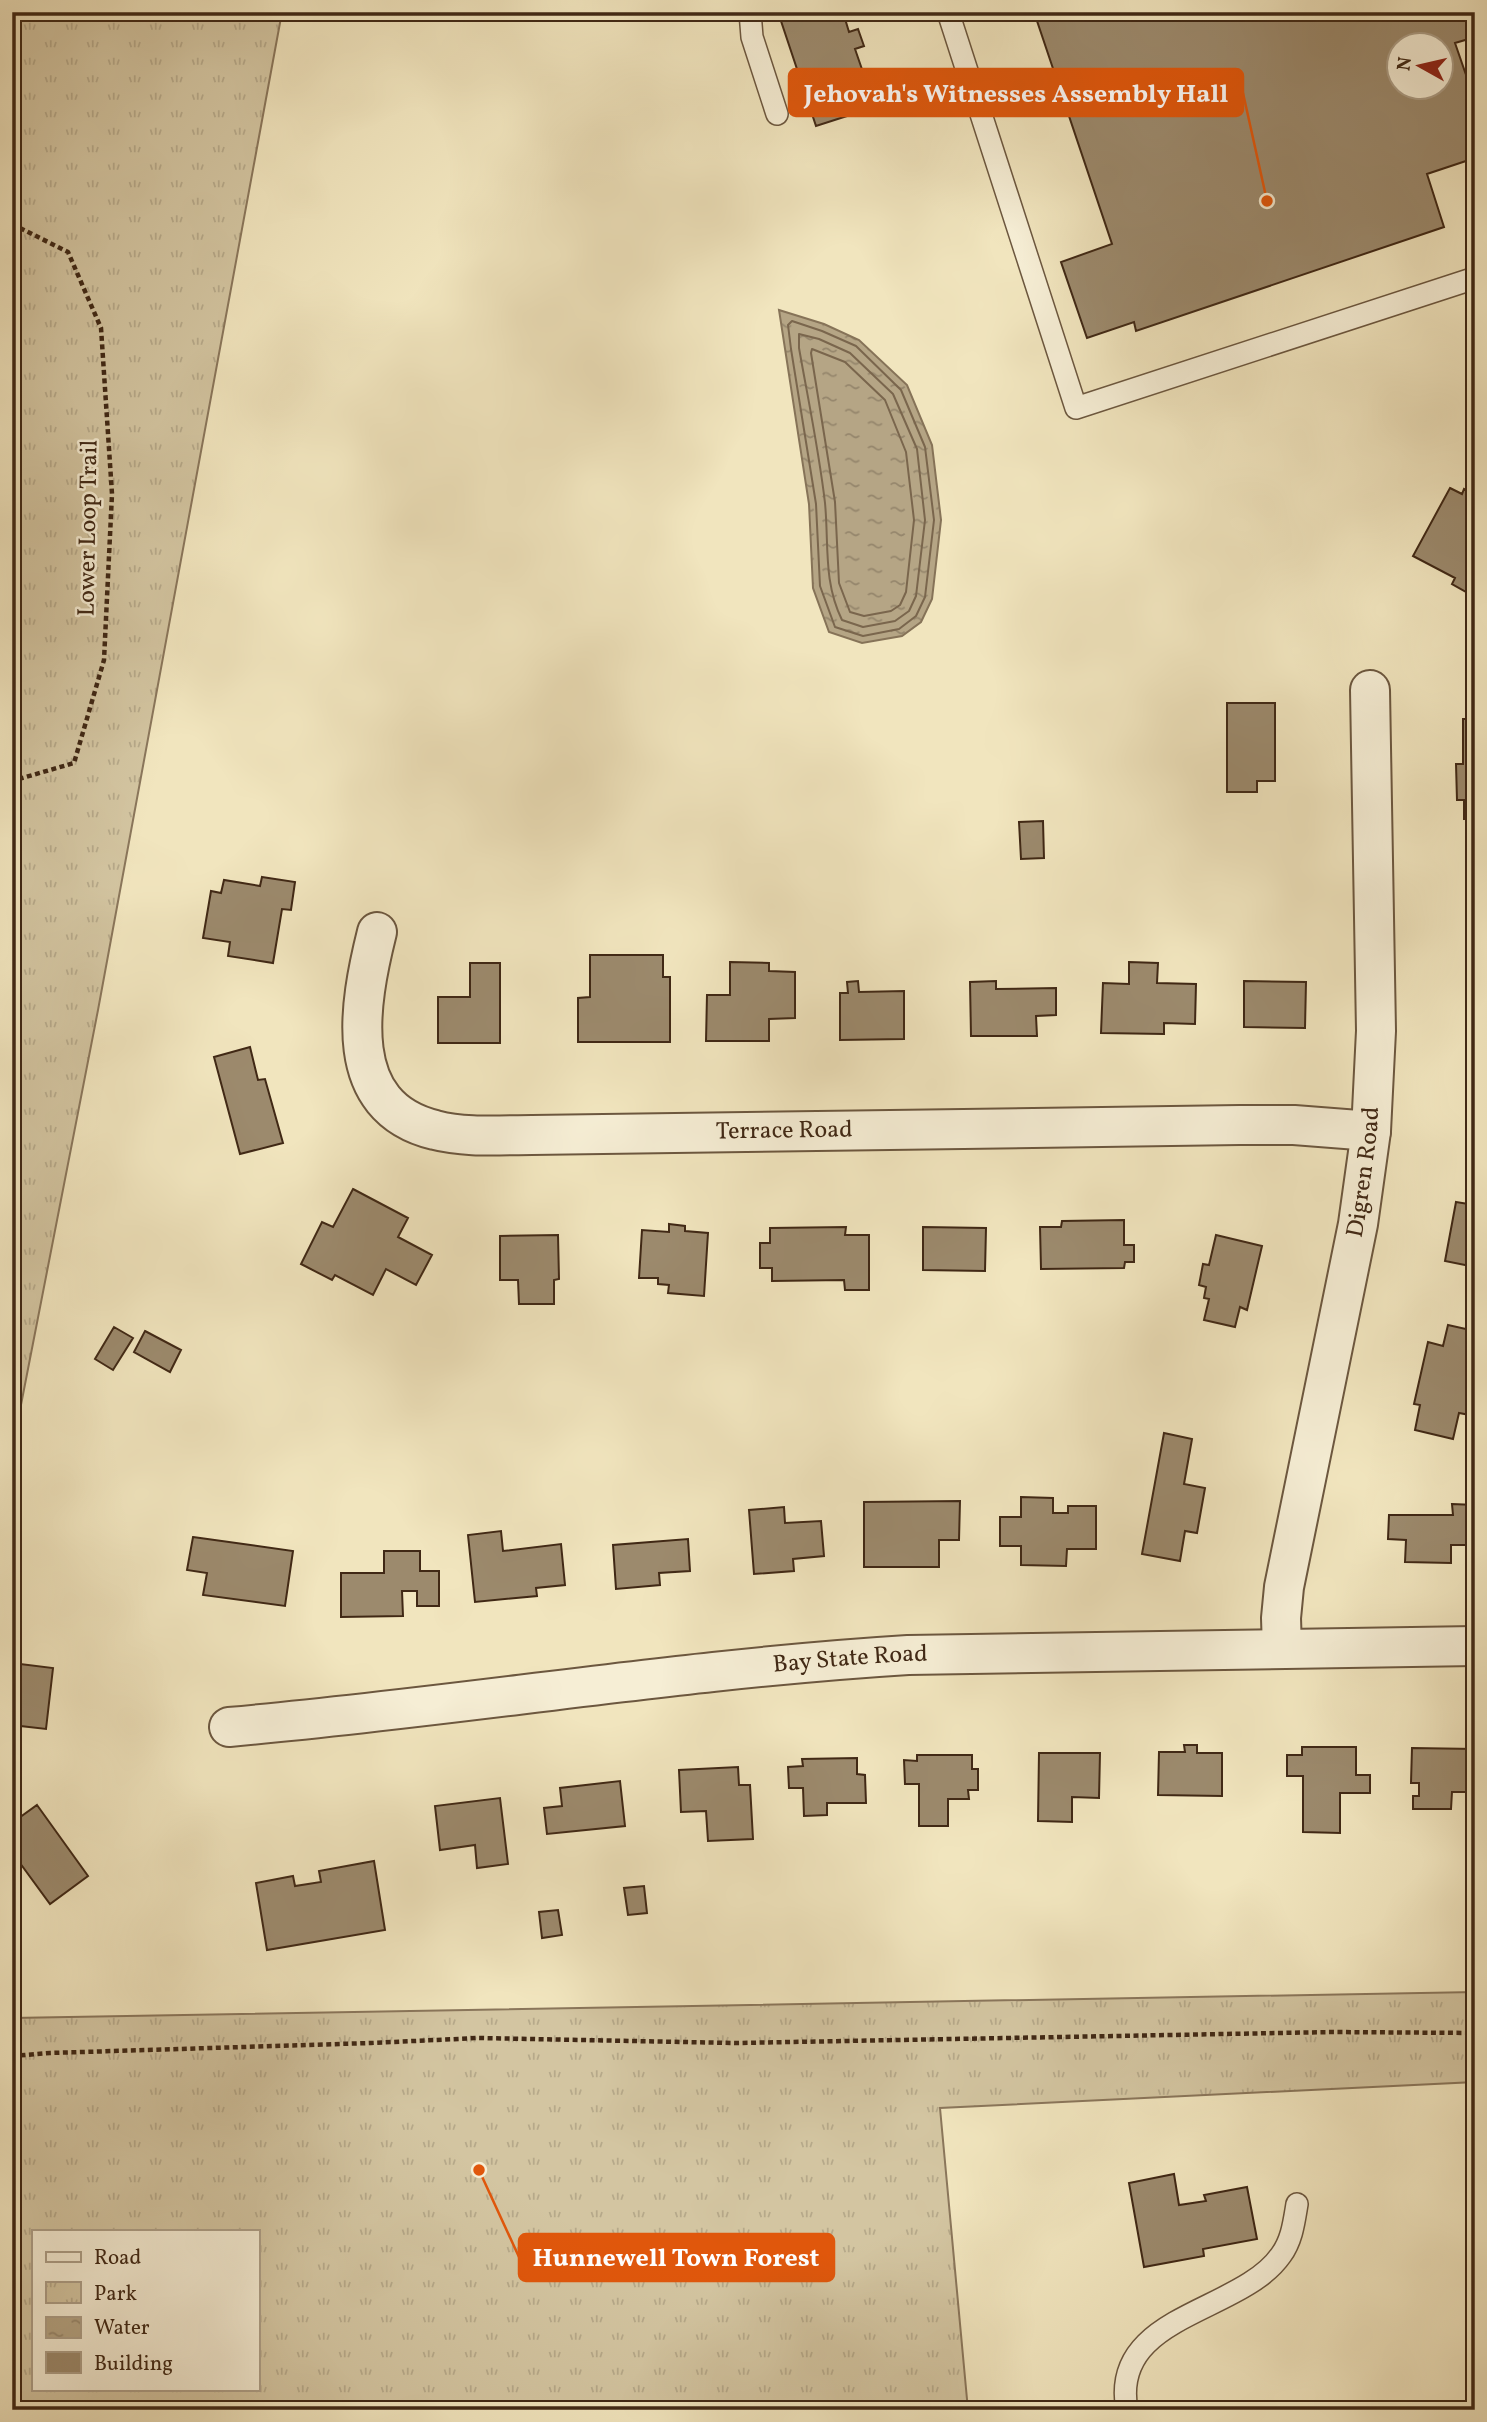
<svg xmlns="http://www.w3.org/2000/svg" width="1487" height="2422" font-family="Vollkorn,serif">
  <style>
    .park { fill: url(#park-tufts); stroke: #8a765b; stroke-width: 2; fill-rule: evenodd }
    .water { fill: url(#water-ripples); stroke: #867358; stroke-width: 2 }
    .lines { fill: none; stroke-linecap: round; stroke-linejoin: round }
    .shore { stroke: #7a664d; stroke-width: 2 }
    .building { fill: #9c8a6d; stroke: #402815; stroke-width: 2; fill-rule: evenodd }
    .service-casing { stroke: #6c573f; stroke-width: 24 }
    .minor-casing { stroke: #6c573f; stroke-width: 42 }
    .path { stroke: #402815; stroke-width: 4.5; stroke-dasharray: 5 3.5; stroke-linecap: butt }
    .service { stroke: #f6eed5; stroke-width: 21 }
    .minor { stroke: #f6eed5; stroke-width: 38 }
    .labels { text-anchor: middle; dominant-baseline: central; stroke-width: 5; stroke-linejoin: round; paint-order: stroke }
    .street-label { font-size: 24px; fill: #402815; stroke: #f6eed5 }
    .leader { fill: none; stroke: #e0570c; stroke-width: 2.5 }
    .callout-dot { fill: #e0570c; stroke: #f6eed5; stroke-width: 2.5 }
    .callout { fill: #e0570c; stroke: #e0570c; stroke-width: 2.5 }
    .callout-label { font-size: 26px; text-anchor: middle; font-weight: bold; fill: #fff }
  </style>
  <defs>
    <pattern id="park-tufts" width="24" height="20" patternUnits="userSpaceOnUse" patternTransform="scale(1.75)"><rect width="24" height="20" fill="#d3c5a1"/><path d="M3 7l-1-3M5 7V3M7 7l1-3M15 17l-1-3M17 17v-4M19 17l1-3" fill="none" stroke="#b6a98a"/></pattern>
    <pattern id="water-ripples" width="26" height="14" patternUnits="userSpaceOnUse" patternTransform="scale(1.75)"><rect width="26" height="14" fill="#b5a585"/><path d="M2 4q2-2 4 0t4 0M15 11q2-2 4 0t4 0" fill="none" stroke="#95866c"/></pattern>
  </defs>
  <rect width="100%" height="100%" fill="#f1e5be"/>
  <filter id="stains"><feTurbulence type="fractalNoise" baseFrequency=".00286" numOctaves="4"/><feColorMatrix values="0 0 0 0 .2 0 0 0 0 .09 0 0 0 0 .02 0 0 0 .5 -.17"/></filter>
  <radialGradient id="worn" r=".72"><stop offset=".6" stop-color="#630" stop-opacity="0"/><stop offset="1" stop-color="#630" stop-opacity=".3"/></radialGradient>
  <path class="park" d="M 12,12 L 282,12 L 98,1010 L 12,1451 Z
    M 1475,1992 L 1475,2082 L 940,2108 L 968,2410 L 12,2410 L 12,2018 ZM 33,2231 L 257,2231 L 257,2389 L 33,2389 Z"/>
  <path class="water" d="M 779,310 L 824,324 L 859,340 L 907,385 L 932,445 L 941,520 L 932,599 L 921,622 L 902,636 L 862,643 L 829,632 L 813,588 L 809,504 Z"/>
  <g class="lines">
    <path class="shore" d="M 792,321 L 822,331 L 856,346 L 901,390 L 925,447 L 934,520 L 925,597 L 916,616 L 899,629 L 863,636 L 835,627 L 820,586 L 816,504 L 791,349 L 788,325 Z
      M 799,334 L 819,339 L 850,353 L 893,394 L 917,449 L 925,520 L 916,596 L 909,611 L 895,621 L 863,627 L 842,620 C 823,581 829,544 825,503 C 819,451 808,399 799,348 Z
      M 812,349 L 845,362 L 885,400 L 906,452 L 914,520 L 906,592 L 900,605 L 891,611 L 864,616 L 850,612 L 839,583 L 835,502 L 811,353 Z"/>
  </g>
  <path class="building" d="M 778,12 L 843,12 L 849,32 L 858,29 L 864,46 L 855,49 L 875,107 L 816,126 Z
    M 1034,12 L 1463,12 L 1472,38 L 1455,43 L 1475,101 L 1475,158 L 1427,174 L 1444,227 L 1136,331 L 1134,322 L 1087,338 L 1061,262 L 1112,244 ZM 1400,46 L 1442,46 L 1442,88 L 1400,88 Z
    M 1450,488 L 1462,494 L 1464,489 L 1475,495 L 1475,597 L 1452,584 L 1455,578 L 1413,556 Z
    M 1227,703 L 1275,703 L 1275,781 L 1257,781 L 1257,792 L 1227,792 Z
    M 1463,719 L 1475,719 L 1475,819 L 1464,819 L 1464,800 L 1457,800 L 1456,764 L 1463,764 Z
    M 1043,821 L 1044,858 L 1021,859 L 1019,822 Z
    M 262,877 L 295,882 L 291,910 L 282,909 L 273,963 L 228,956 L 230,942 L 203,938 L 211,891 L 221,893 L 224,880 L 260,886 Z
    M 1475,882 L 1475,962 L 1473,962 L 1469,883 Z
    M 590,955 L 663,955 L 663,977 L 670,977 L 670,1042 L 578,1042 L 578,998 L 590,997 Z
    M 730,962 L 769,963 L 769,971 L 795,972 L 795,1018 L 769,1019 L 769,1041 L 706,1041 L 707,995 L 730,995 Z
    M 1129,962 L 1158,963 L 1157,983 L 1196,984 L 1195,1024 L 1164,1023 L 1164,1034 L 1101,1033 L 1103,983 L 1129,984 Z
    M 470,963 L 500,963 L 500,1043 L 438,1043 L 438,997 L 470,997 Z
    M 858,981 L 859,992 L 904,991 L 904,1039 L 840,1040 L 840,993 L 848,993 L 847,982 Z
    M 996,981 L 996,989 L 1056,988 L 1056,1015 L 1036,1016 L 1037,1036 L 971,1036 L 970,982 Z
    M 1244,981 L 1306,982 L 1305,1028 L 1244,1027 Z
    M 250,1047 L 258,1080 L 265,1079 L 283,1143 L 240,1154 L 214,1057 Z
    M 353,1189 L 408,1218 L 398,1237 L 432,1255 L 416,1285 L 386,1269 L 373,1295 L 335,1275 L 332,1280 L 301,1264 L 322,1222 L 333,1227 Z
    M 1456,1202 L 1475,1205 L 1475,1267 L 1445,1261 Z
    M 1124,1220 L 1124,1245 L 1134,1245 L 1134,1262 L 1125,1262 L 1124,1268 L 1041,1269 L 1040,1227 L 1061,1227 L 1062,1221 Z
    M 669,1224 L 685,1226 L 685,1231 L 708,1233 L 704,1296 L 668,1293 L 669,1285 L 658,1284 L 658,1278 L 639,1278 L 642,1230 L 669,1232 Z
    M 846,1227 L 845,1235 L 869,1235 L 869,1290 L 845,1290 L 844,1280 L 772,1281 L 772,1268 L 760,1268 L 760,1243 L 770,1243 L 770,1228 Z
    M 923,1227 L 986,1228 L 985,1271 L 923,1270 Z
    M 558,1235 L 559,1279 L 554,1280 L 554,1304 L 519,1304 L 518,1280 L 500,1280 L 500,1236 Z
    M 1216,1235 L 1262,1246 L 1247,1310 L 1240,1307 L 1235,1327 L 1204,1320 L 1209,1299 L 1204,1298 L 1206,1287 L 1199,1285 L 1203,1264 L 1209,1265 Z
    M 1448,1325 L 1475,1331 L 1475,1357 L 1471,1374 L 1475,1375 L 1475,1416 L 1459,1413 L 1453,1439 L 1415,1430 L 1420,1405 L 1414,1404 L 1428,1342 L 1443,1346 Z
    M 114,1327 L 133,1338 L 113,1370 L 95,1359 Z
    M 145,1331 L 181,1350 L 170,1372 L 134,1352 Z
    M 1164,1433 L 1192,1439 L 1184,1484 L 1205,1488 L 1197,1533 L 1185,1531 L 1180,1561 L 1142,1554 Z
    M 1021,1497 L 1053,1498 L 1053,1513 L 1068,1513 L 1068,1506 L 1096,1506 L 1096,1549 L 1067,1549 L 1066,1566 L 1021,1565 L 1021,1546 L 1000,1546 L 1000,1517 L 1021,1517 Z
    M 960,1501 L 959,1540 L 939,1540 L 939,1567 L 864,1567 L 864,1502 Z
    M 1452,1504 L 1475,1505 L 1475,1545 L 1451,1545 L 1451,1563 L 1405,1562 L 1406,1540 L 1388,1539 L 1389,1515 L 1453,1515 Z
    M 784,1507 L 785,1523 L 821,1521 L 824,1556 L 793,1559 L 794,1571 L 754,1574 L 749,1510 Z
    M 501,1531 L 503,1551 L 561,1544 L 565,1585 L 536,1588 L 537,1596 L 475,1602 L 468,1535 Z
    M 193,1537 L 293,1551 L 285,1606 L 203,1595 L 207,1573 L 187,1570 Z
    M 688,1539 L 690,1571 L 659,1573 L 660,1585 L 616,1589 L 613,1545 Z
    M 384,1551 L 420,1551 L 420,1571 L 439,1571 L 439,1606 L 417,1606 L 417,1591 L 402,1591 L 403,1616 L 341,1617 L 341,1573 L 384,1573 Z
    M 12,1663 L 53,1668 L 46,1729 L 12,1725 Z
    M 1184,1745 L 1197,1745 L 1197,1753 L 1222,1753 L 1222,1796 L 1158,1795 L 1159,1752 L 1185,1752 Z
    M 1302,1747 L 1356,1747 L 1356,1775 L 1370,1775 L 1370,1793 L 1340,1793 L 1340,1833 L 1303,1832 L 1303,1776 L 1287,1776 L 1287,1755 L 1302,1755 Z
    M 1412,1748 L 1475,1749 L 1475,1792 L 1452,1792 L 1451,1809 L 1413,1809 L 1413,1796 L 1419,1796 L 1419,1783 L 1411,1783 Z
    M 1039,1753 L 1100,1753 L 1099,1798 L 1072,1797 L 1072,1822 L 1038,1821 Z
    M 917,1755 L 972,1755 L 972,1769 L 978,1769 L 978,1790 L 968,1790 L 969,1799 L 948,1799 L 948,1826 L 919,1826 L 919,1784 L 905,1784 L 904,1760 L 917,1761 Z
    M 857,1758 L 857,1774 L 865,1775 L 866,1803 L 827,1803 L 827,1815 L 804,1816 L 803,1788 L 789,1788 L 788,1767 L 803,1766 L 802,1759 Z
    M 738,1767 L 739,1785 L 750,1785 L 753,1839 L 708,1841 L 706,1811 L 681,1812 L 679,1770 Z
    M 620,1781 L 625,1826 L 547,1834 L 544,1808 L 562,1806 L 560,1788 Z
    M 500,1798 L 508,1864 L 477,1868 L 475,1845 L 440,1850 L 435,1806 Z
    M 37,1805 L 88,1876 L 50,1904 L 17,1859 L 12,1862 L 12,1823 Z
    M 374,1861 L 385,1930 L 267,1950 L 256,1883 L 293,1876 L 295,1886 L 321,1882 L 319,1871 Z
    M 644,1886 L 647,1913 L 628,1915 L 624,1888 Z
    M 558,1910 L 562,1935 L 542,1938 L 539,1912 Z
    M 1174,2174 L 1179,2205 L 1206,2201 L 1204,2195 L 1247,2187 L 1257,2239 L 1203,2249 L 1204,2256 L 1144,2267 L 1129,2183 Z"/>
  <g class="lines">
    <defs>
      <path id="service" d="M 750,12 L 752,37 L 777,114
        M 948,12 L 1076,408 L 1475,278
        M 1127,2410 C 1109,2314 1240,2314 1281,2255 C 1292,2240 1294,2222 1297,2204"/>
      <g id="minor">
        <path id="s1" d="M 377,932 C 359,1004 340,1107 435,1130 C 465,1138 501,1135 532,1135 L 1240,1125 L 1294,1125 L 1371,1131"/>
        <path id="s2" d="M 1282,1649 L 1281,1618 L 1284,1587 L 1358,1224 L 1371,1131 L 1376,1031 L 1370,690"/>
        <path id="s3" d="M 229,1727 C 456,1707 681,1669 908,1655 L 1475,1646"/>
      </g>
    </defs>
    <use href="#service" class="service-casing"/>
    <use href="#minor" class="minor-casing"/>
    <path class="path" d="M 12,229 L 18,227 L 68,252 L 101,328 L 112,494 L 104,660 L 74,763 L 12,781
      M 12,2056 L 50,2053 L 371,2043 L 478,2038 L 736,2043 L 1333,2032 L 1475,2033"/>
    <use href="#service" class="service"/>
    <use href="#minor" class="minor"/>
  </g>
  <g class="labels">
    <g class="street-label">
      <text transform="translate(89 528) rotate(-89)">Lower Loop Trail</text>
      <text stroke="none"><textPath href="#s1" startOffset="584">Terrace Road</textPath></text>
      <text stroke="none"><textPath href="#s2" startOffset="485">Digren Road</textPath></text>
      <text stroke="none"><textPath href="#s3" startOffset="625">Bay State Road</textPath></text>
    </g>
  </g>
  <path class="leader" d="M1267 201L1243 93M479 2170L519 2257"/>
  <g class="callout-dot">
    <circle cx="1267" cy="201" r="7"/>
    <circle cx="479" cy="2170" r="7"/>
  </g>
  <g class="callout">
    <rect x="789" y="69" width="454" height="47" rx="7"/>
    <rect x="519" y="2234" width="315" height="47" rx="7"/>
  </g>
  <g class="callout-label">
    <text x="1016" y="102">Jehovah's Witnesses Assembly Hall</text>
    <text x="676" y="2266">Hunnewell Town Forest</text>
  </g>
  <rect width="1487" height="2422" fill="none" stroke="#f1e5be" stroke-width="42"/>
  <rect x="14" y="14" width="1459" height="2394" fill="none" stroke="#402815" stroke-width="3.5"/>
  <rect x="21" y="21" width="1445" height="2380" fill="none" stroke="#402815" stroke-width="2"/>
  <rect x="32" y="2230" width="228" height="161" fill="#f6eed5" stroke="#ad9f88" stroke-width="2"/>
  <rect x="46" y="2252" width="35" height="10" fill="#f6eed5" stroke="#ad9f88" stroke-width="2"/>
  <text x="94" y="2264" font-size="21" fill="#402815">Road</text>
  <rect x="46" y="2282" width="35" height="21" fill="url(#park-tufts)" stroke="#ad9f88" stroke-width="2"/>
  <text x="94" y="2300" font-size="21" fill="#402815">Park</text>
  <rect x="46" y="2317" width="35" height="21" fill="url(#water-ripples)" stroke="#ad9f88" stroke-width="2"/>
  <text x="94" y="2334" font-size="21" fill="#402815">Water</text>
  <rect x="46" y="2352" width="35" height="21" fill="#9c8a6d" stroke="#ad9f88" stroke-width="2"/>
  <text x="94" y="2370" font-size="21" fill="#402815">Building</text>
  <g transform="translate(1420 66) rotate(278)"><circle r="33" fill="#f6eed5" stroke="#ad9f88" stroke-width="2"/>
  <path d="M0-5L12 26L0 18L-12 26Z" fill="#8f2418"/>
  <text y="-10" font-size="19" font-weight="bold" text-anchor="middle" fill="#402815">N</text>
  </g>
  <rect width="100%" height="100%" filter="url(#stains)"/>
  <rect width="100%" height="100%" fill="url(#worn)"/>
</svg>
